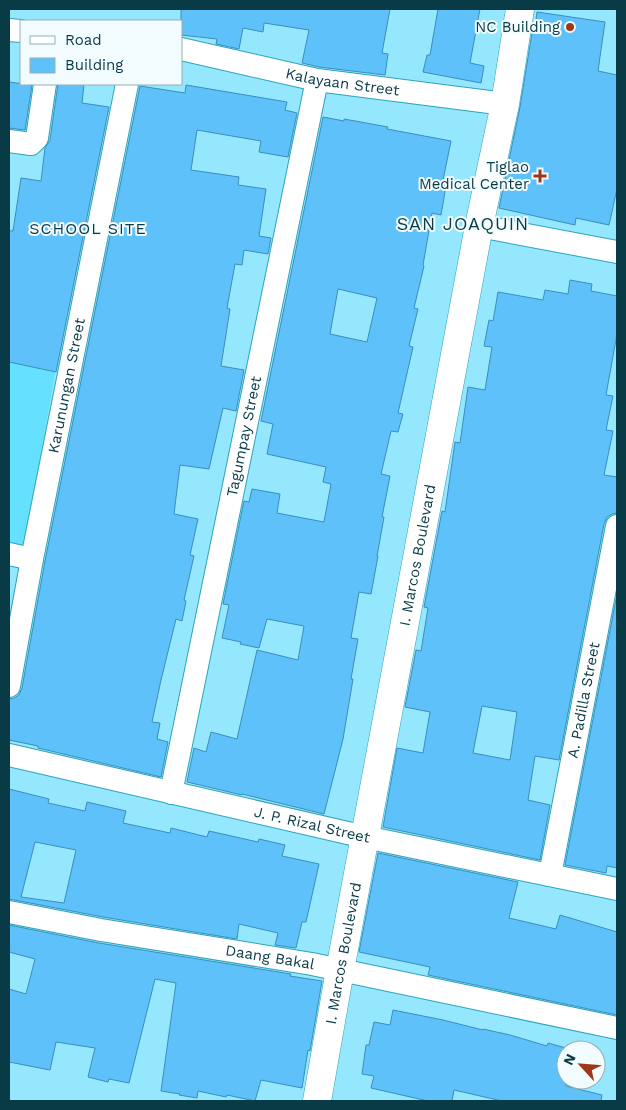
<svg xmlns="http://www.w3.org/2000/svg" width="626" height="1110" font-family="'Work Sans',sans-serif">
  <style>
    .built { fill: #65e0fe }
    .building { fill: #5fc1f9; stroke: #3a8ebc; fill-rule: evenodd }
    .lines { fill: none; stroke-linecap: round; stroke-linejoin: round }
    .street-casing { stroke: #2da3bd; stroke-width: 24 }
    .secondary-casing { stroke: #2da3bd; stroke-width: 29 }
    .street { stroke: #fff; stroke-width: 22 }
    .secondary { stroke: #fff; stroke-width: 28 }
    .poi-dot { fill: #9e3617; stroke: #f2fcfe; stroke-width: 2 }
    .labels { text-anchor: middle; dominant-baseline: central; stroke-width: 4; stroke-linejoin: round; paint-order: stroke }
    .poi-label { font-size: 15px; fill: #093b46; stroke: #f2fcfe; text-anchor: end }
    .street-label { font-size: 15px; fill: #093b46; stroke: #f2fcfe }
    .neighbourhood-label { font-size: 16px; letter-spacing: 1px; fill: #093b46; stroke: #f2fcfe }
    .quarter-label { font-size: 18px; letter-spacing: 1px; fill: #093b46; stroke: #f2fcfe }
  </style>
  <rect width="100%" height="100%" fill="#95e7fd"/>
  <path class="built" d="M 9,229 L 78,240 L 25,548 L 9,545 Z"/>
  <path class="building" d="M 181,9 L 390,9 L 382,53 L 388,54 L 385,75 L 319,67 L 302,63 L 309,30 L 264,23 L 263,32 L 243,28 L 239,49 L 216,44 L 217,39 L 181,35 Z
    M 438,9 L 480,9 L 470,63 L 484,66 L 481,83 L 423,72 L 427,55 L 430,55 Z
    M 537,12 L 605,22 L 598,71 L 617,75 L 617,189 L 609,225 L 576,218 L 575,225 L 499,208 L 520,107 L 532,33 L 534,34 Z
    M 9,82 L 32,85 L 25,130 L 9,128 Z
    M 58,84 L 84,84 L 82,103 L 109,107 L 56,372 L 9,362 L 9,231 L 13,231 L 21,178 L 41,181 L 45,148 L 50,140 Z
    M 186,85 L 287,102 L 285,110 L 297,113 L 288,157 L 259,152 L 261,141 L 197,130 L 191,170 L 239,177 L 238,185 L 266,189 L 259,236 L 271,238 L 268,254 L 244,250 L 242,265 L 235,264 L 227,308 L 230,309 L 221,366 L 244,370 L 236,411 L 223,408 L 209,469 L 180,465 L 174,514 L 198,519 L 190,555 L 194,556 L 184,600 L 186,601 L 182,621 L 176,619 L 161,680 L 152,722 L 160,723 L 157,739 L 168,742 L 161,777 L 38,748 L 38,746 L 9,740 L 9,699 L 14,698 L 19,695 L 22,688 L 45,561 L 140,86 L 185,93 Z
    M 323,117 L 344,121 L 344,119 L 388,127 L 387,129 L 451,141 L 442,185 L 446,186 L 441,215 L 432,213 L 423,265 L 424,266 L 414,308 L 418,309 L 409,346 L 413,347 L 398,413 L 403,414 L 398,432 L 391,431 L 381,474 L 390,476 L 382,517 L 384,517 L 377,556 L 378,556 L 371,594 L 359,592 L 351,638 L 358,639 L 351,679 L 353,679 L 343,739 L 324,814 L 242,794 L 242,795 L 187,782 L 194,748 L 206,752 L 211,732 L 237,739 L 257,650 L 298,660 L 304,626 L 267,619 L 259,648 L 240,644 L 241,642 L 222,638 L 229,605 L 223,604 L 244,501 L 249,502 L 252,489 L 280,494 L 277,513 L 324,522 L 331,484 L 323,482 L 326,467 L 267,454 L 273,424 L 261,421 ZM 338,289 L 377,298 L 367,342 L 330,334 Z
    M 570,280 L 592,284 L 591,291 L 617,296 L 617,334 L 606,395 L 613,396 L 606,430 L 613,431 L 604,475 L 617,477 L 617,513 L 612,514 L 607,517 L 604,524 L 559,760 L 535,756 L 528,800 L 550,805 L 540,860 L 383,827 L 397,748 L 423,753 L 430,712 L 405,707 L 416,650 L 421,651 L 428,608 L 424,607 L 442,511 L 445,512 L 455,442 L 460,443 L 468,387 L 485,390 L 492,347 L 484,346 L 489,320 L 493,321 L 498,292 L 543,300 L 545,290 L 568,294 ZM 482,706 L 517,712 L 510,760 L 473,753 Z
    M 617,594 L 617,868 L 607,866 L 606,873 L 565,865 Z
    M 9,789 L 49,799 L 48,803 L 85,811 L 87,802 L 126,811 L 123,823 L 170,833 L 171,828 L 207,837 L 209,831 L 258,842 L 259,839 L 285,845 L 282,856 L 319,864 L 306,922 L 302,922 L 296,948 L 275,945 L 278,933 L 239,924 L 237,939 L 103,917 L 9,899 ZM 35,842 L 76,850 L 64,903 L 21,897 Z
    M 378,853 L 518,882 L 509,918 L 556,929 L 560,915 L 617,932 L 617,1015 L 428,975 L 430,967 L 359,952 Z
    M 9,925 L 99,943 L 291,974 L 290,976 L 322,981 L 310,1051 L 308,1050 L 302,1088 L 261,1080 L 255,1101 L 227,1095 L 226,1097 L 198,1091 L 197,1098 L 179,1095 L 180,1094 L 161,1091 L 176,983 L 155,979 L 129,1083 L 109,1079 L 108,1082 L 88,1077 L 95,1048 L 56,1042 L 50,1070 L 9,1062 L 9,989 L 26,994 L 35,959 L 9,952 Z
    M 393,1010 L 443,1020 L 483,1030 L 483,1029 L 510,1035 L 547,1046 L 548,1043 L 566,1048 L 566,1086 L 602,1095 L 601,1101 L 502,1101 L 454,1090 L 452,1101 L 428,1101 L 371,1088 L 374,1076 L 362,1074 L 366,1045 L 369,1045 L 374,1022 L 390,1025 Z"/>
  <g class="lines">
    <defs>
      <g id="street">
        <path d="M 9,30 L 21,31"/>
        <path id="s1" d="M 181,49 L 317,80 L 505,104"/>
        <path d="M 9,141 L 31,144 L 37,138 L 45,84"/>
        <path d="M 479,226 L 617,252"/>
        <path d="M 9,554 L 32,559"/>
        <path id="s2" d="M 9,686 L 32,559 L 127,84"/>
        <path id="s3" d="M 9,755 L 365,837 L 617,889"/>
        <path id="s4" d="M 171,793 L 317,80"/>
        <path id="s5" d="M 550,875 L 617,526"/>
        <path id="s6" d="M 9,912 L 101,930 L 312,964 L 617,1028"/>
      </g>
      <g id="secondary">
        <path id="s7" d="M 317,1101 L 340,970 L 479,226 L 505,104 L 520,9"/>
      </g>
    </defs>
    <use href="#street" class="street-casing"/>
    <use href="#secondary" class="secondary-casing"/>
    <use href="#street" class="street"/>
    <use href="#secondary" class="secondary"/>
  </g>
  <g class="poi-dot">
    <circle cx="570" cy="27" r="5"/>
    <path d="M537.5 168.5h5v5h5v5h-5v5h-5v-5h-5v-5h5z"/>
  </g>
  <g class="labels">
    <g class="poi-label">
      <text x="560" y="27">NC Building</text>
      <text x="529" y="167">Tiglao<tspan x="529" dy="17">Medical Center</tspan></text>
    </g>
    <g class="street-label">
      <text stroke="none"><textPath href="#s1" startOffset="165">Kalayaan Street</textPath></text>
      <text stroke="none"><textPath href="#s2" startOffset="306">Karunungan Street</textPath></text>
      <text stroke="none"><textPath href="#s4" startOffset="364">Tagumpay Street</textPath></text>
      <text stroke="none"><textPath href="#s7" startOffset="555">I. Marcos Boulevard</textPath></text>
      <text stroke="none"><textPath href="#s5" startOffset="178">A. Padilla Street</textPath></text>
      <text stroke="none"><textPath href="#s3" startOffset="311">J. P. Rizal Street</textPath></text>
      <text stroke="none"><textPath href="#s7" startOffset="150">I. Marcos Boulevard</textPath></text>
      <text stroke="none"><textPath href="#s6" startOffset="265">Daang Bakal</textPath></text>
    </g>
    <g class="neighbourhood-label">
      <text x="88" y="228">SCHOOL SITE</text>
    </g>
    <g class="quarter-label">
      <text x="463" y="223">SAN JOAQUIN</text>
    </g>
  </g>
  <rect width="626" height="1110" fill="none" stroke="#093b46" stroke-width="20"/>
  <rect x="20" y="20" width="162" height="65" fill="#f2fcfe" stroke="#95afb4"/>
  <rect x="30" y="36" width="25" height="8" fill="#ffffff" stroke="#95afb4"/>
  <text x="65" y="45" font-size="15" fill="#093b46">Road</text>
  <rect x="30" y="58" width="25" height="15" fill="#5fc1f9" stroke="#95afb4"/>
  <text x="65" y="70" font-size="15" fill="#093b46">Building</text>
  <g transform="translate(581 1065) rotate(296)"><circle r="24" fill="#f2fcfe" stroke="#95afb4"/>
  <path d="M0-4L9 19L0 12L-9 19Z" fill="#9e3617"/>
  <text y="-8" font-size="14" font-weight="bold" text-anchor="middle" fill="#093b46">N</text>
  </g>
</svg>
